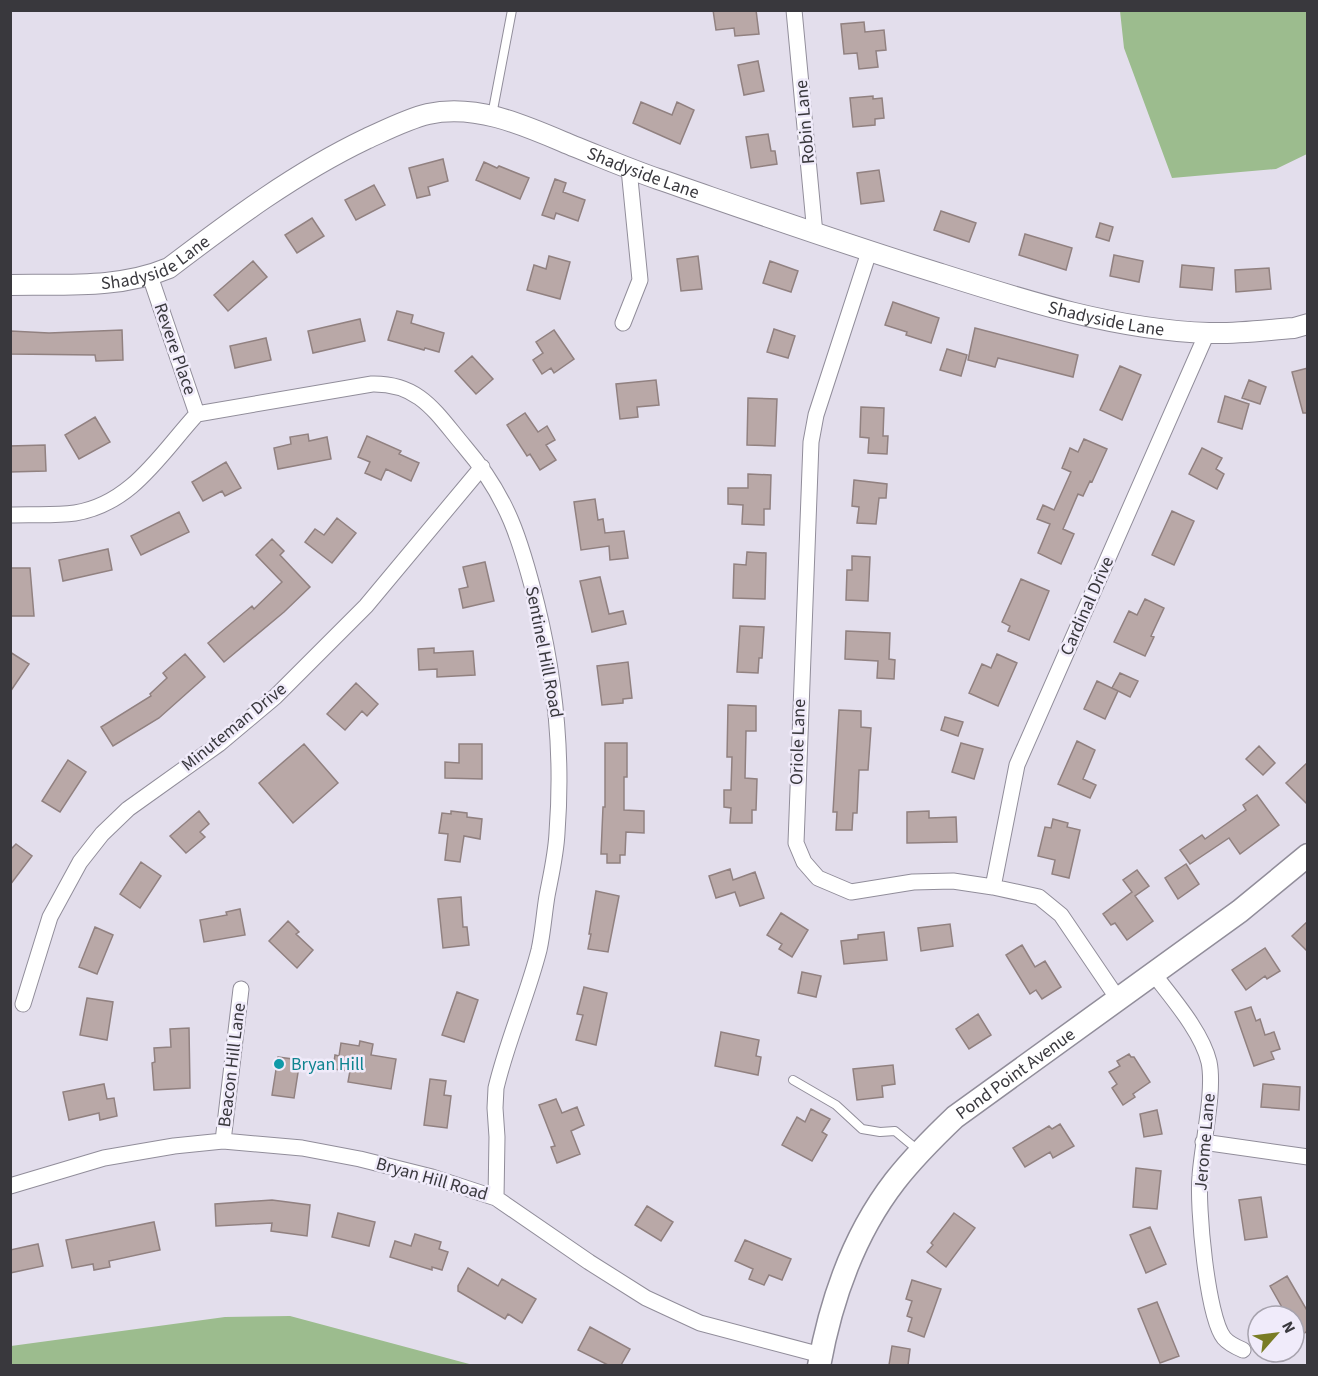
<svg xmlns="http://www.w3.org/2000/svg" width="1318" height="1376" font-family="'Source Sans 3',sans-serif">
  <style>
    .green { fill: #9cbc8e }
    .building { fill: #b9a8a7; stroke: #918180; stroke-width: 1.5 }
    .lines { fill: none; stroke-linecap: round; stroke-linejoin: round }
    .service-casing { stroke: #918d9a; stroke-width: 10 }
    .minor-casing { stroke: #918d9a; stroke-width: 17 }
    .tertiary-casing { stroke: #918d9a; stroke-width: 22 }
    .secondary-casing { stroke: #918d9a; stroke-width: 25 }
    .service { stroke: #fff; stroke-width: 8 }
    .minor { stroke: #fff; stroke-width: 15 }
    .tertiary { stroke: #fff; stroke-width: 20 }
    .secondary { stroke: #fff; stroke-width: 22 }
    .culture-dot { fill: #0f9aa8; stroke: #f0ebfa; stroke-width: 2 }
    .labels { text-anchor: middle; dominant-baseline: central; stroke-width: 5; stroke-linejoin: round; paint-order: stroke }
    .street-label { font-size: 18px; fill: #39383d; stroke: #f0ebfa }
    .culture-label { font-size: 18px; fill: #0d838f; stroke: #f0ebfa; text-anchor: start }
  </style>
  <rect width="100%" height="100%" fill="#e3deec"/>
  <path class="green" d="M 1120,11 L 1307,11 L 1307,154 L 1276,169 L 1172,178 L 1124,48 Z
    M 290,1316 L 473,1365 L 11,1365 L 11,1346 L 225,1317 Z"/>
  <path class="building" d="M 713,10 L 756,10 L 759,34 L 735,36 L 734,28 L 716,30 Z
    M 864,22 L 865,32 L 884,30 L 886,50 L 876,51 L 878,67 L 859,69 L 857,53 L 844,54 L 841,24 Z
    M 758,61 L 764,91 L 744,95 L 738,65 Z
    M 873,96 L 873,99 L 882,98 L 884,118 L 875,119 L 875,125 L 853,127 L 850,98 Z
    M 641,102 L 672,115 L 677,102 L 694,110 L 680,144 L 633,123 Z
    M 768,134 L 771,151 L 775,151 L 777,164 L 751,168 L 746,137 Z
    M 443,159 L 448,181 L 428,187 L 430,195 L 417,198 L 409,168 Z
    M 484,162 L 497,168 L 499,166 L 529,178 L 520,199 L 476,180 Z
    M 879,170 L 884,201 L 861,204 L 857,173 Z
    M 555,179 L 566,183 L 563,192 L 585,200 L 578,221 L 556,213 L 554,219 L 542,215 Z
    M 374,185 L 385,205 L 356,220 L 345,200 Z
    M 941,211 L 976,223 L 969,242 L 934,230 Z
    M 312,218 L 324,236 L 297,253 L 285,235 Z
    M 1100,223 L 1113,227 L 1109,241 L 1096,237 Z
    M 1025,234 L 1072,248 L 1066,270 L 1019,255 Z
    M 1114,255 L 1143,261 L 1139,282 L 1110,276 Z
    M 549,256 L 570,262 L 560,299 L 527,290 L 534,265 L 546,269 Z
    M 698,256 L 702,289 L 681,291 L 677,259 Z
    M 253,261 L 267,277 L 228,311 L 214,295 Z
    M 770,261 L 798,271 L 791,292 L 763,283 Z
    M 1182,265 L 1214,268 L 1212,290 L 1180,287 Z
    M 1269,268 L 1271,289 L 1236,292 L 1235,270 Z
    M 893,302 L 939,318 L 931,343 L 906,335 L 907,332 L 885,325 Z
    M 397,311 L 413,315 L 411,323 L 444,333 L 439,352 L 425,348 L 424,350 L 388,340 Z
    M 360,319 L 365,341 L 313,353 L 308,331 Z
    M 975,328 L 1078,355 L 1073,377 L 998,358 L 995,367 L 968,360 Z
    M 774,329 L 795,336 L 788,358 L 767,352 Z
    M 122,330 L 123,360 L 96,361 L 95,355 L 11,354 L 11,331 L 49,333 Z
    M 554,330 L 574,359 L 554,373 L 551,368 L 542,374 L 533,360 L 543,353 L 536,342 Z
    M 266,338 L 271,360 L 235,368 L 230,346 Z
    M 947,349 L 967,355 L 961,376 L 940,370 Z
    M 472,356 L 493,379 L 476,394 L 455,371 Z
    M 1120,366 L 1141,375 L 1122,420 L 1100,410 Z
    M 1308,368 L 1308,413 L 1303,413 L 1292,372 Z
    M 656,380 L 659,405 L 637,407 L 638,417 L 620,419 L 616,384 Z
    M 1249,380 L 1266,387 L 1260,404 L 1242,398 Z
    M 1225,396 L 1249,404 L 1242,429 L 1218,422 Z
    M 748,398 L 777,399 L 775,446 L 747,445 Z
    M 861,407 L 884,408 L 883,436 L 888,436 L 887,454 L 868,453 L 869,438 L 860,437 Z
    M 525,413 L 538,432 L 547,426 L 555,440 L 546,445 L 556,460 L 540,470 L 530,454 L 527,456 L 507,425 Z
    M 95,417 L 110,442 L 79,459 L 65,435 Z
    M 308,434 L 309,441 L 327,437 L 331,459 L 278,469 L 274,448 L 291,444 L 290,437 Z
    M 367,436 L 401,451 L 399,454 L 419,463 L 411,481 L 386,469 L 381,480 L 365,473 L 370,462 L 358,457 Z
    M 1084,439 L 1107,449 L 1092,482 L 1090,481 L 1083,496 L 1078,494 L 1063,529 L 1074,534 L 1061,564 L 1038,553 L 1050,524 L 1037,519 L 1043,505 L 1054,510 L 1071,472 L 1062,468 L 1070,448 L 1078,452 Z
    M 45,445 L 46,471 L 10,472 L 10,446 Z
    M 1202,448 L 1222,458 L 1216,469 L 1224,474 L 1217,489 L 1189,474 Z
    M 226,462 L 241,488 L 225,496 L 222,491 L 203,501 L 192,482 Z
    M 748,474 L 771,475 L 770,509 L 764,509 L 764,525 L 742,524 L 743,505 L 728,504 L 728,488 L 748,488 Z
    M 854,480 L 887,484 L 886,498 L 879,498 L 876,524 L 857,523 L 859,507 L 852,506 Z
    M 595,499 L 598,520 L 603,519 L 605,533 L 624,531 L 628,558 L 610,560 L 609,546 L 581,550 L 574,502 Z
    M 1172,511 L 1194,521 L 1174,565 L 1152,555 Z
    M 179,512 L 189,532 L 141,555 L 131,536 Z
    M 337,518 L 356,533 L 332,563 L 305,542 L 315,529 L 324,535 Z
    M 272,539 L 284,551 L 280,555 L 310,587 L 284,612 L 224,662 L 208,643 L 252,606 L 254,609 L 282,582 L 256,555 Z
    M 108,549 L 112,570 L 63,581 L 59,560 Z
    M 747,552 L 766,553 L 765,599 L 733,598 L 734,564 L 746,565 Z
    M 852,556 L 870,557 L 868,601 L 846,600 L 847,570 L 852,570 Z
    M 485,562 L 494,601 L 463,608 L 459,589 L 468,587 L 463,567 Z
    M 10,568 L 30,568 L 34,616 L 10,616 Z
    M 600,577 L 609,614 L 623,611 L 626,624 L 592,632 L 580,581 Z
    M 1021,579 L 1049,591 L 1029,640 L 1008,631 L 1010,626 L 1002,622 Z
    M 1145,599 L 1164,608 L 1151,636 L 1154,637 L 1145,656 L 1114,642 L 1129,611 L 1137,615 Z
    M 740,626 L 764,627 L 762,658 L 759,658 L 758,673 L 737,672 Z
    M 846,631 L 890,633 L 889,659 L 895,660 L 894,679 L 877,678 L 878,661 L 845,659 Z
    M 434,648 L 434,653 L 473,651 L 475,675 L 437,677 L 437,669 L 419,670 L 418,649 Z
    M 10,652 L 29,664 L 10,692 Z
    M 185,654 L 205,677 L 159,718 L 113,746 L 101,727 L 151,696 L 150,694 L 167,678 L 163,673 Z
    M 997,654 L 1017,663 L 998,706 L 969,693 L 982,664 L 991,668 Z
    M 628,662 L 632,698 L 623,699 L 623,703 L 602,705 L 597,666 Z
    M 1120,673 L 1138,681 L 1130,697 L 1112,688 Z
    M 1097,681 L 1118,691 L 1105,719 L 1084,709 Z
    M 356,683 L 378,704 L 367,716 L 362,711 L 345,730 L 327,714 Z
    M 728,705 L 756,706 L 756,731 L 746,731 L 745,778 L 757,779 L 756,810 L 752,810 L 752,823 L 730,823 L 731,808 L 724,807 L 724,790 L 731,790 L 732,757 L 727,757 Z
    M 839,710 L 861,711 L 861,727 L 871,728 L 868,770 L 859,770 L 857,813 L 853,813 L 852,830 L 836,830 L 837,812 L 833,812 Z
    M 945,717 L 963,722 L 958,736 L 941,730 Z
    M 1077,741 L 1095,750 L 1083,779 L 1096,785 L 1090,798 L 1058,784 Z
    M 605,743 L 627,743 L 627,777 L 624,777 L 624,810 L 644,811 L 644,833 L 626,832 L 625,855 L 620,855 L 620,863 L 607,863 L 607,854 L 601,854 L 603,807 L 605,807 Z
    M 961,743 L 983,749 L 974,779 L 952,772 Z
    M 304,744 L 338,783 L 293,823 L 259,783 Z
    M 459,744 L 482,744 L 482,779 L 445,778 L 445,762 L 459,763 Z
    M 1259,746 L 1275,763 L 1263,775 L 1246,759 Z
    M 68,760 L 86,772 L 60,812 L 42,801 Z
    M 1308,762 L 1308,805 L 1286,783 Z
    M 1257,795 L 1279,825 L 1240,854 L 1229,838 L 1190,864 L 1180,850 L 1202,835 L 1205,839 L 1246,810 L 1243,805 Z
    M 199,811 L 209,824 L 200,832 L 205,837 L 186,853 L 170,836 Z
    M 451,811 L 467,813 L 467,817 L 482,819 L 480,839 L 464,836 L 460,862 L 445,860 L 448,834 L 439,833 L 442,813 L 451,814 Z
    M 929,811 L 929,818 L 956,817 L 957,842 L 907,843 L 907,812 Z
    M 1053,819 L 1068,823 L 1067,827 L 1080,830 L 1069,878 L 1052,874 L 1055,860 L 1038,856 L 1045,827 L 1051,828 Z
    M 16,844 L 32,856 L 10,885 L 10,850 Z
    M 141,862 L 161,876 L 140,908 L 120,894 Z
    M 1186,864 L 1199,884 L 1178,899 L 1165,878 Z
    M 730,869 L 733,880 L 755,872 L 764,898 L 740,906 L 735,892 L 716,898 L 709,876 Z
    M 1137,870 L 1149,886 L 1135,896 L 1153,921 L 1127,940 L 1115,923 L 1111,925 L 1103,914 L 1132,892 L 1123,880 Z
    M 596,891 L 619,896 L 608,952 L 588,949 L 591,934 L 589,934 Z
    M 461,897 L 463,927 L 467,927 L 469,945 L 443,948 L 438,899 Z
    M 240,909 L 245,935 L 204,942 L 200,920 L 227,915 L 226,912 Z
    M 781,913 L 808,930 L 792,957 L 779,949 L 782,944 L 767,935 Z
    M 288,921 L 299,932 L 296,934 L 313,950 L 297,968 L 269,941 Z
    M 1308,921 L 1308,952 L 1292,936 Z
    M 950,924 L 953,946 L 921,951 L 918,928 Z
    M 95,927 L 113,935 L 97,974 L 79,967 Z
    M 884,932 L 887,960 L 844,964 L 841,941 L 858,939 L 858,935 Z
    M 1022,945 L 1035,967 L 1045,961 L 1061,987 L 1042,999 L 1036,990 L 1030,994 L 1006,955 Z
    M 1265,948 L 1280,971 L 1267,979 L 1265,976 L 1246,990 L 1232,970 Z
    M 802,972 L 821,976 L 816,997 L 798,993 Z
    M 584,987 L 607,993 L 596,1045 L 576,1040 L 583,1015 L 577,1014 Z
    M 457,992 L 478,1000 L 464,1042 L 442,1035 Z
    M 87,998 L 113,1002 L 107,1040 L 80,1035 Z
    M 1251,1007 L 1256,1021 L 1260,1019 L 1265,1035 L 1274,1032 L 1280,1049 L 1271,1052 L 1274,1059 L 1254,1066 L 1235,1012 Z
    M 978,1014 L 991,1035 L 969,1049 L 956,1029 Z
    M 189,1028 L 190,1088 L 154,1090 L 152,1063 L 155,1062 L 154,1048 L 171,1047 L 170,1029 Z
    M 721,1032 L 759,1040 L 756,1056 L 761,1057 L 758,1075 L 715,1066 Z
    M 360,1041 L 373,1044 L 371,1055 L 396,1059 L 391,1089 L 348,1082 L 350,1071 L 333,1069 L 335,1055 L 339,1056 L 341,1043 L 359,1046 Z
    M 1129,1054 L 1131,1057 L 1134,1057 L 1150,1082 L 1133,1094 L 1135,1097 L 1123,1105 L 1112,1088 L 1117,1084 L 1109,1072 L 1120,1066 L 1117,1061 Z
    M 278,1057 L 300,1060 L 294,1098 L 272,1095 Z
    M 893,1065 L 895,1084 L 882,1086 L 883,1097 L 857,1100 L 853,1069 Z
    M 430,1079 L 446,1081 L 444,1095 L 451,1096 L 447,1128 L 424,1125 Z
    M 104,1084 L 107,1099 L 114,1098 L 117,1116 L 100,1120 L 99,1113 L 69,1120 L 63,1092 Z
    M 1263,1084 L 1300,1087 L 1299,1110 L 1261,1107 Z
    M 556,1099 L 562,1113 L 577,1107 L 584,1125 L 571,1131 L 580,1154 L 557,1163 L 551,1147 L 555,1146 L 539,1105 Z
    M 811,1109 L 830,1119 L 822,1132 L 827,1135 L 812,1161 L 782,1145 L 797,1117 L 805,1122 Z
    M 1157,1110 L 1162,1134 L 1144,1137 L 1140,1114 Z
    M 1060,1124 L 1074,1146 L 1053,1158 L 1050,1152 L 1025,1167 L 1013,1148 L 1049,1126 L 1052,1129 Z
    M 1136,1168 L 1161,1171 L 1157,1209 L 1133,1207 Z
    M 1261,1197 L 1267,1237 L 1245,1240 L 1239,1200 Z
    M 272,1200 L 310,1205 L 307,1236 L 271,1231 L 272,1223 L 216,1226 L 215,1204 Z
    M 647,1206 L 673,1222 L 661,1241 L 635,1225 Z
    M 338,1213 L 375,1222 L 369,1246 L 332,1237 Z
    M 954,1213 L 975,1228 L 946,1267 L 927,1252 L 933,1245 L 931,1243 Z
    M 154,1222 L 160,1250 L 109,1261 L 110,1267 L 94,1270 L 93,1264 L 72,1268 L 66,1240 Z
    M 1150,1227 L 1166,1264 L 1146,1273 L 1130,1235 Z
    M 415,1234 L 441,1242 L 439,1249 L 448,1252 L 442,1270 L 432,1267 L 432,1270 L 390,1257 L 395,1241 L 411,1246 Z
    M 745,1240 L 791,1259 L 782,1280 L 769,1275 L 764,1285 L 749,1279 L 753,1269 L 735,1261 Z
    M 38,1244 L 43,1266 L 10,1273 L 10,1250 Z
    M 468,1268 L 498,1286 L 502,1279 L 536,1299 L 522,1323 L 508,1314 L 505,1319 L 458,1291 L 458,1286 Z
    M 1287,1276 L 1308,1312 L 1308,1331 L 1299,1336 L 1294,1328 L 1294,1316 L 1287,1316 L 1270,1286 Z
    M 912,1280 L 941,1289 L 924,1337 L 908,1331 L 912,1318 L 907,1316 L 912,1301 L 906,1299 Z
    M 1157,1302 L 1179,1356 L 1160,1363 L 1138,1309 Z
    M 590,1327 L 630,1349 L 621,1365 L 608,1365 L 578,1350 Z
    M 892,1346 L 910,1349 L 908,1365 L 889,1365 Z"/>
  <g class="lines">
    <defs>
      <path id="service" d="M 492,115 L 512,10
        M 793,1080 L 836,1105 L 862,1129 L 880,1132 L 895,1131 L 919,1151"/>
      <path id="minor" d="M 794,10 L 815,234
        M 869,252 L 816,415 L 811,442 L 796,843 L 804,862 L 818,878 L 851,892 L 913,882 L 953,881 L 993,887 L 1039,897 L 1061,915 L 1118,999
        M 623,323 L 640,280 L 629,169
        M 197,414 L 372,384 C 420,383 436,413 464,446 C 508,497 521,541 537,605 C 556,682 563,754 557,833 C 556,854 551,875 547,896 C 544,914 543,932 539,950 C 527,997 507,1041 496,1088 L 495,1108 L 497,1137 L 496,1198
        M 10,515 C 32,514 54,516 75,513 C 132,504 161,453 197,414 L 150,276
        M 993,887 L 1017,765 L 1207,333
        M 1153,973 C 1172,998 1202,1032 1209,1062 C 1215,1091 1202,1145 1200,1176 C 1197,1205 1207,1317 1224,1338 C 1229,1344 1236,1347 1243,1350
        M 23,1004 L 50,917 L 80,862 L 102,834 L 128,809 L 219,744 L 275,697 L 366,606 L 482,467
        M 223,1141 L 241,989
        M 1203,1142 L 1308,1157
        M 10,1186 L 104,1158 L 174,1146 L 223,1141 L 302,1148 L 360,1159 L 432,1177 L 496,1198 L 589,1262 L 646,1298 L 700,1323 L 821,1355"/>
      <g id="tertiary">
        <path id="s1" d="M 10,285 C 64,284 119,289 169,268 C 232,220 295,173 366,139 C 386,130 407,119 428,114 C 478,103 528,127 573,146 C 601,157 629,169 658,179 C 751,211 844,244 938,273 C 1026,301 1116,330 1209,333 C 1237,334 1266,330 1294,328 L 1308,324"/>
      </g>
      <g id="secondary">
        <path id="s2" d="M 819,1366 C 831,1300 854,1234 895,1181 C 913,1158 934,1137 955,1117 L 1240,911 L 1308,855"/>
      </g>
    </defs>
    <use href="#service" class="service-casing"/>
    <use href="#minor" class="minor-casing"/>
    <use href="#tertiary" class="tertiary-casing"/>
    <use href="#secondary" class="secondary-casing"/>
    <use href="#service" class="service"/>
    <use href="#minor" class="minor"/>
    <use href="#tertiary" class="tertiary"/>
    <use href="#secondary" class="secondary"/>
  </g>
  <circle class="culture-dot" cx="279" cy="1064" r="6"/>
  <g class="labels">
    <g class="street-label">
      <text transform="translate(805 122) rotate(-95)">Robin Lane</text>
      <text stroke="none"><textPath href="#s1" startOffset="690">Shadyside Lane</textPath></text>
      <text stroke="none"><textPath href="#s1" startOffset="150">Shadyside Lane</textPath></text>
      <text stroke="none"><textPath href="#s1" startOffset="1176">Shadyside Lane</textPath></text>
      <text transform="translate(175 349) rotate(71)">Revere Place</text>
      <text transform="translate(1087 606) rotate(-66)">Cardinal Drive</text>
      <text transform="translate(544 652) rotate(79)">Sentinel Hill Road</text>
      <text transform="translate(234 727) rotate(-39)">Minuteman Drive</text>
      <text transform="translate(798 742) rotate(-88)">Oriole Lane</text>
      <text transform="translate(232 1065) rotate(-83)">Beacon Hill Lane</text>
      <text stroke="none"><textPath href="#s2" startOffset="364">Pond Point Avenue</textPath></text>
      <text transform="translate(1205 1142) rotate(-85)">Jerome Lane</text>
      <text transform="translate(432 1179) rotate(16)">Bryan Hill Road</text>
    </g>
    <g class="culture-label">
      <text x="291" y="1064">Bryan Hill</text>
    </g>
  </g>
  <rect width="1318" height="1376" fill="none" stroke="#39383d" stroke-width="24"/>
  <g transform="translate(1276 1334) rotate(62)"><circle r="28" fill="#f0ebfa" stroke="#a7a3ae" stroke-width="1.5"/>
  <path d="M0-4.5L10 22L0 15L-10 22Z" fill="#797c24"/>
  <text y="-9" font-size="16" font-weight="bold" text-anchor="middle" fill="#39383d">N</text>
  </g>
</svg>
